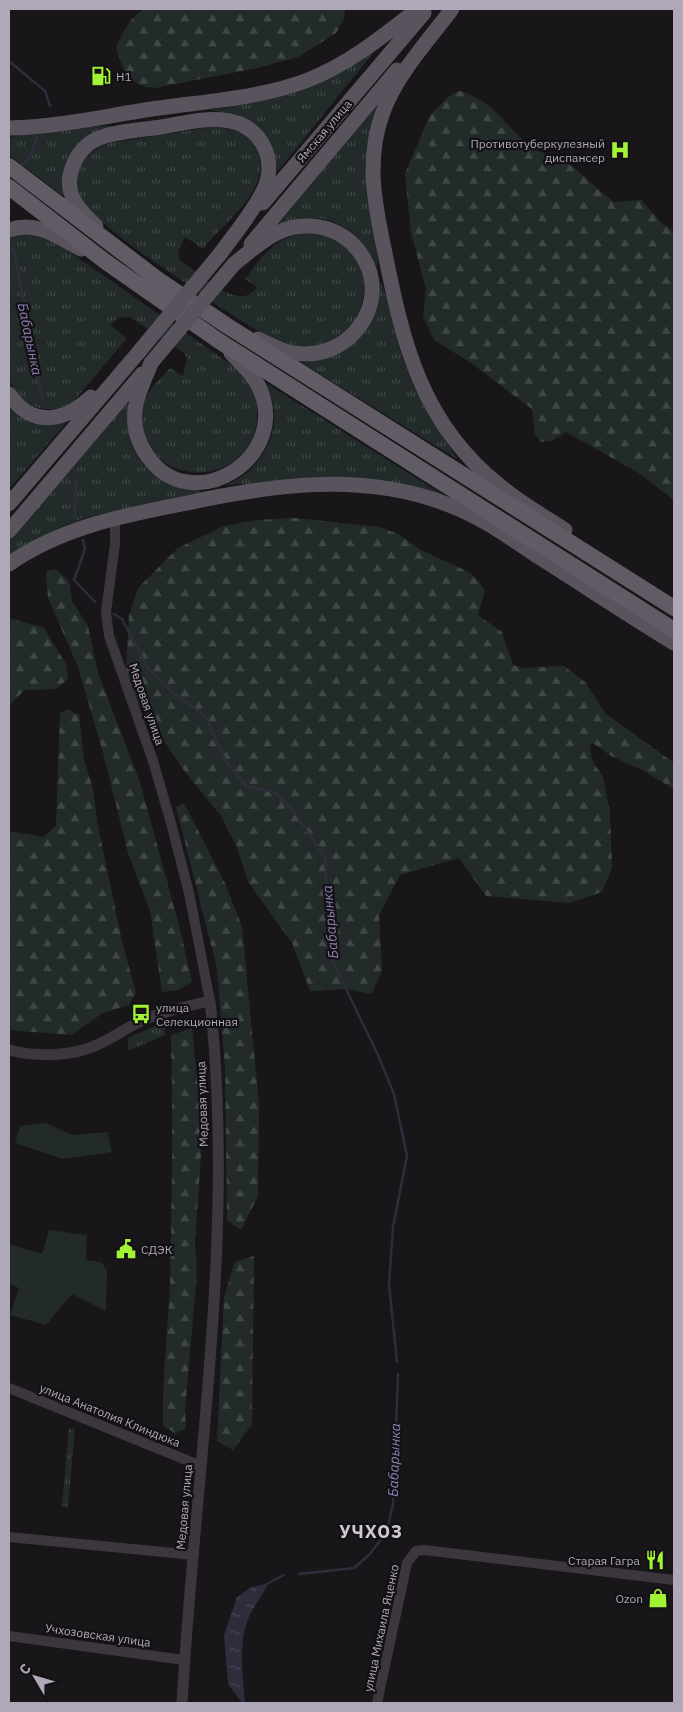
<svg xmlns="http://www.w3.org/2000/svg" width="683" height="1712" font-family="'IBM Plex Sans',sans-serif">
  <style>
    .grass { fill: url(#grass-tufts) }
    .forest { fill: url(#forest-firs) }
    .green { fill: #222b2a }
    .water { fill: url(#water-ripples) }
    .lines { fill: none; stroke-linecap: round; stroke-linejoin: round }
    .stream { stroke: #2f2c3c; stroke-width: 2.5 }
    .minor { stroke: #3b373d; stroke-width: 10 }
    .tertiary { stroke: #3b373d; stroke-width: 11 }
    .primary { stroke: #58535c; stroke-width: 15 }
    .trunk { stroke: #605b65; stroke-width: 16 }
    .primary-bridge { stroke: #58535c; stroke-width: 15 }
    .labels { text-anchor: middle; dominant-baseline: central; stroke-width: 4.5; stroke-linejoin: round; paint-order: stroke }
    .poi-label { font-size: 12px; fill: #afa8b8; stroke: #131113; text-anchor: start }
    .street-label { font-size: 12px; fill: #afa8b8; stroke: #131113 }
    .water-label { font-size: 14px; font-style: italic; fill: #8b7fb4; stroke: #131113 }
    .district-label { font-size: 18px; font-weight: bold; letter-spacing: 1px; fill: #cfc9d4; stroke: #131113 }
  </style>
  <defs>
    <pattern id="grass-tufts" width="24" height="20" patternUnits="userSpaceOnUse" patternTransform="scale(1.25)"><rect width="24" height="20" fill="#222b2a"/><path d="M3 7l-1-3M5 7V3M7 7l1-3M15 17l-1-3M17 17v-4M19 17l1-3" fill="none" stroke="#404747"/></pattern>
    <pattern id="forest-firs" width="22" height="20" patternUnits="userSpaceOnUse" patternTransform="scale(1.25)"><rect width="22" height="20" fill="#222b2a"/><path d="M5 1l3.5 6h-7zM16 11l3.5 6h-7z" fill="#404747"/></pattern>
    <pattern id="water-ripples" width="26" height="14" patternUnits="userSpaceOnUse" patternTransform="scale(1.25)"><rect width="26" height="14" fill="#2f2c3c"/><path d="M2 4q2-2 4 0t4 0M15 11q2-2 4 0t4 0" fill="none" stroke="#4b4856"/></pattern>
  </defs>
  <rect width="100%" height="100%" fill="#181618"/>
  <path class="grass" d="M 377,48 L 278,171 L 275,159 L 260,129 L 255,124 L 237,115 L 210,110 L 229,107 L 232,103 Z
    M 382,94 C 375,128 362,162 367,197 C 370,212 382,258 376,268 C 365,237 338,215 304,218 C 295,219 285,224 277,224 Z
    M 95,126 L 112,126 C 96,142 72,142 65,166 C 61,176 66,188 63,196 L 9,155 L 9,137 Z
    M 212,127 C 230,128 246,131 255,147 C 278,186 222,223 203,249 L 185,237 L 178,252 L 180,260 C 198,273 239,314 257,287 L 245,279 C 264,252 282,231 317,233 C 378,238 380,333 319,346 C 305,349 291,345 278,340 C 248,328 221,307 194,289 C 158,264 119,240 89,209 C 64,184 80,152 110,143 Z
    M 25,232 L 54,241 L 236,368 C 254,387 260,399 256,426 C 255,439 248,450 238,458 C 191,497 118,451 148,394 C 154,383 162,377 170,368 L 183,376 L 187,358 L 184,353 L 130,317 L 118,318 L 110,325 L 127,338 L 74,401 C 49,419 18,406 9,378 L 9,236 Z
    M 379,282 L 382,283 L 385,295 L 388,297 L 402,357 L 414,387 L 457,459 L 302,363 L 311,361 L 374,315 L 379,298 Z
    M 264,383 L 266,383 L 443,495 L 238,484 L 225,486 C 232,481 242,478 248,472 C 273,449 284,412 264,383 Z
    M 128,403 C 132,412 128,429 131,441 C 139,466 158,482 183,488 C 190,489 197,489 202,492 L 84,518 L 56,529 L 9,555 L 9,540 L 121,408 Z
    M 9,406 C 25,424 45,421 66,423 L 9,489 Z
    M 164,1022 L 165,1035 L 128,1051 L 128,1038 Z
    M 69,1428 L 75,1429 L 68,1507 L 62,1506 Z"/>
  <path class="forest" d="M 145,9 L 345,9 L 344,19 L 336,33 L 298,57 L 257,68 L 155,88 C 128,86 123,71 116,47 C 123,33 130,16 145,9 Z
    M 459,91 C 497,101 505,128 534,149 C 542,154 552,154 560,158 C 579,170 596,188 614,202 L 641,200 L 661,222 L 674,232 L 674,500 L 637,472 L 566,432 L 551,441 L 540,442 L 535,434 L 532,409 L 471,363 L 434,340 L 423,316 L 426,289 L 411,233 L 405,174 L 430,115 L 449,96 Z
    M 295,518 L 380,527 L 400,535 L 421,550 L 471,573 L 485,590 L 478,615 L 502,632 L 513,665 L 524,668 L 564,666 L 585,682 L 605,713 L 674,763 L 674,789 L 644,771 L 611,756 L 593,743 L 590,746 L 592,760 L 603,777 L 610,813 L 612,868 L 602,892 L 570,903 L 486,896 L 459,858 L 400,875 L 379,915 L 382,970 L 372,994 L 347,989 L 310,991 L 292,943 L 248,882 L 237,847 L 221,816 L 185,772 L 144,712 L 131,691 L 126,671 L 129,615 L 138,588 L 178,548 L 224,526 L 256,520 Z
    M 55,569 L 69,581 L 72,601 L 88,626 L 98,673 L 140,782 L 179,925 L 192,982 L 178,990 L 162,992 L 150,911 L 128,853 L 104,756 L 78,667 L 48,598 L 46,572 Z
    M 9,618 L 44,628 L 66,664 L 68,679 L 56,689 L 25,690 L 9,705 Z
    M 68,709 L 79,715 L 84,759 L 93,789 L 98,826 L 122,941 L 136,993 L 129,1005 L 103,1013 L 71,1035 L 9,1030 L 9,831 L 44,837 L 56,826 L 60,713 Z
    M 184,803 L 225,883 L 242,927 L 259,1104 L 258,1196 L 241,1230 L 227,1220 L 225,1068 L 217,968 L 176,807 Z
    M 192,1028 L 199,1099 L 201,1154 L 195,1242 L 197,1272 L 185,1410 L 186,1428 L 175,1433 L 163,1426 C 162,1378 168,1330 170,1282 C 172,1200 173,1118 171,1035 Z
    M 254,1256 L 252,1424 L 233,1450 L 217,1441 L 224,1297 L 235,1262 Z"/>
  <path class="green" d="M 46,1123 L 72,1135 L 108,1132 L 112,1152 L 63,1159 L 15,1143 L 20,1126 Z
    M 49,1230 L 87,1235 L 86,1260 L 101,1262 L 107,1270 L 106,1311 L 72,1294 L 46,1325 L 10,1315 L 19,1288 L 9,1284 L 9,1244 L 42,1254 Z"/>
  <path class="water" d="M 268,1583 C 263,1596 254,1605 249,1617 C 238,1639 243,1679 245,1703 L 242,1703 L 228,1684 L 224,1635 L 237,1597 L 250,1588 Z"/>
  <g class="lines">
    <path class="stream" d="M 9,61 L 45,91 L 50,106
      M 22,165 L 30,158 L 37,137
      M 11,248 L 14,252 L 43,401
      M 75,517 L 76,482
      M 83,540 L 85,549 L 74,580 L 95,602
      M 114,614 L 122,619 L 148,668 L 167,688 L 206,717 L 226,762 L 246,786 L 274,792 L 293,810 L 325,858 L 331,958 L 378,1055 L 394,1094 L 407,1156 L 393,1227 L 389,1284 L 397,1362
      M 299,1574 L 354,1568 L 370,1554 L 387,1531 L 393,1504 L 398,1374
      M 267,1584 L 284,1575"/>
    <path class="minor" d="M 115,518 L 115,544 L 106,612 L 109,636 L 153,761 L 171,823 L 189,893 L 210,1001
      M 9,1388 L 201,1466
      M 9,1537 L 194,1555
      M 9,1636 L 184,1660
      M 377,1703 L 407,1563 L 416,1551 L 424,1550 L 674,1580"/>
    <path class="tertiary" d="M 9,1050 C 36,1057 73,1057 99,1044 C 114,1037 128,1027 143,1020 C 165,1011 187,1006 210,1001 C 236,1235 195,1470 182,1703"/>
    <path class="primary" d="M 452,9 C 428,41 397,74 383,112 C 365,160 375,206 385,253 C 403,344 422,424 499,485 C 519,502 542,515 565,530
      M 9,128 C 59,127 109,115 159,108 C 208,101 261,98 308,80 C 349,64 383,36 418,9
      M 263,203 L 424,13
      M 96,226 C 88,218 79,210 74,200 C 62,178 76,149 97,139 C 116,131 141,130 161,127 C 185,123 216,114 240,124 C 261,133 272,155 268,177 C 265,197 233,236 220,254
      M 9,230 C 36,220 58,237 81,249
      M 251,244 L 397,70
      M 234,264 C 248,253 261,241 277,233 C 346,201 406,284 350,337 C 334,351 314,356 293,353 C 281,351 269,344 258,339
      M 151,363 C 145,379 137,394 135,410 C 133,427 138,443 148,457 C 193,520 294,456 258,385 C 251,372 240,363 231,353
      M 9,394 C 32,428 64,422 91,397
      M 9,504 L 138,353
      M 9,531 L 142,374
      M 9,564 C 60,528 121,516 182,504 C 270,485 362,471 449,505 C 481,517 509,537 537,556 C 583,585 628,615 674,643"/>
    <path class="trunk" d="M 9,166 L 160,281 L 229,327 L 674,608
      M 9,187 L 106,262 L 219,341 L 674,630"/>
    <path class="primary-bridge" d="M 138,353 L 220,254
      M 151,363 L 234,264"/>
  </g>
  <defs>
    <symbol id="fuel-bare" viewBox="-9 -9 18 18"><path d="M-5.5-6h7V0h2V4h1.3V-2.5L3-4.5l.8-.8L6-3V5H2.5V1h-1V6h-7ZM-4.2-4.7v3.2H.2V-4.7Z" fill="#a2f333" stroke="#131113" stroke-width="2.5" paint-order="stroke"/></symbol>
    <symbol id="hospital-bare" viewBox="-9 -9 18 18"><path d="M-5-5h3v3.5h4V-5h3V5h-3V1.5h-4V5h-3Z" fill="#a2f333" stroke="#131113" stroke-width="2.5" paint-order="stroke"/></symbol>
    <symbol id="bus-bare" viewBox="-9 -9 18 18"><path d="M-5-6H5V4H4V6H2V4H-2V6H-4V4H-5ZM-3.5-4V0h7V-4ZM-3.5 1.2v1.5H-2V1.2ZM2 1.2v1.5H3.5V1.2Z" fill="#a2f333" stroke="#131113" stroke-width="2.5" paint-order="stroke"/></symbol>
    <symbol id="civic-bare" viewBox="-9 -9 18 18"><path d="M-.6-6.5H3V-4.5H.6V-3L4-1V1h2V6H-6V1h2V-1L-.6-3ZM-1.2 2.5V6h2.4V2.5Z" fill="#a2f333" stroke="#131113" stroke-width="2.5" paint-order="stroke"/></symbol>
    <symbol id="restaurant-bare" viewBox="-9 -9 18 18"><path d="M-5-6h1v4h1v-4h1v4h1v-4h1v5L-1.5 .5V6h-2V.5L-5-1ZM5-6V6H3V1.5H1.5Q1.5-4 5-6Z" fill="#a2f333" stroke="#131113" stroke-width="2.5" paint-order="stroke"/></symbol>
    <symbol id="shop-bare" viewBox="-9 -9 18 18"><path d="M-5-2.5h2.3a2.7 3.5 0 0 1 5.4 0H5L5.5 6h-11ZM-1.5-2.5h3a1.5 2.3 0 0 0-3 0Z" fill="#a2f333" stroke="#131113" stroke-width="2.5" paint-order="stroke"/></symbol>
  </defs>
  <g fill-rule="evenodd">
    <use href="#fuel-bare" x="87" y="62" width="28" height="28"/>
    <use href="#hospital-bare" x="606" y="136" width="28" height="28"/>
    <use href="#bus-bare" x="127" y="1000" width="28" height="28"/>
    <use href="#civic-bare" x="112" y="1235" width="28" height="28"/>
    <use href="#restaurant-bare" x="641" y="1546" width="28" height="28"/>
    <use href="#shop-bare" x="644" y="1584" width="28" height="28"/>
  </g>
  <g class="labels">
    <g class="poi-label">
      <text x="116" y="76">Н1</text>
      <text x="605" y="143" text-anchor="end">Противотуберкулезный<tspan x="605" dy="14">диспансер</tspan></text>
      <text x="156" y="1007">улица<tspan x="156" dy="14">Селекционная</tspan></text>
      <text x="141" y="1249">СДЭК</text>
      <text x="640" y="1560" text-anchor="end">Старая Гагра</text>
      <text x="643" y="1598" text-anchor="end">Ozon</text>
    </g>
    <g class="street-label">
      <text transform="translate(324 131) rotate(-50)">Ямская улица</text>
      <text transform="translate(147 704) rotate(71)">Медовая улица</text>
      <text transform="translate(202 1104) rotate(-92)">Медовая улица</text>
      <text transform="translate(110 1415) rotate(22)">улица Анатолия Клиндюка</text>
      <text transform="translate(184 1507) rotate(-85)">Медовая улица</text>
      <text transform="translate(381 1628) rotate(-78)">улица Михаила Яценко</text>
      <text transform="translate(98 1635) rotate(8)">Учхозовская улица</text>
    </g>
    <g class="water-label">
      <text transform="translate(30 339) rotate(78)">Бабарынка</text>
      <text transform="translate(330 922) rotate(-95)">Бабарынка</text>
      <text transform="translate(394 1460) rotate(-88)">Бабарынка</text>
    </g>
    <g class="district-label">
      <text x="371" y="1531">УЧХОЗ</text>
    </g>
  </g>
  <rect width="683" height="1712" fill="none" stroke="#afa8b8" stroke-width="20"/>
  <g transform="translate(35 1677) rotate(308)" stroke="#131113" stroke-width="4" paint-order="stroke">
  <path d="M0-4L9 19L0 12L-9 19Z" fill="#afa8b8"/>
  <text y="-8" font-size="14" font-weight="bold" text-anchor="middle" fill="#afa8b8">С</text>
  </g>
</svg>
